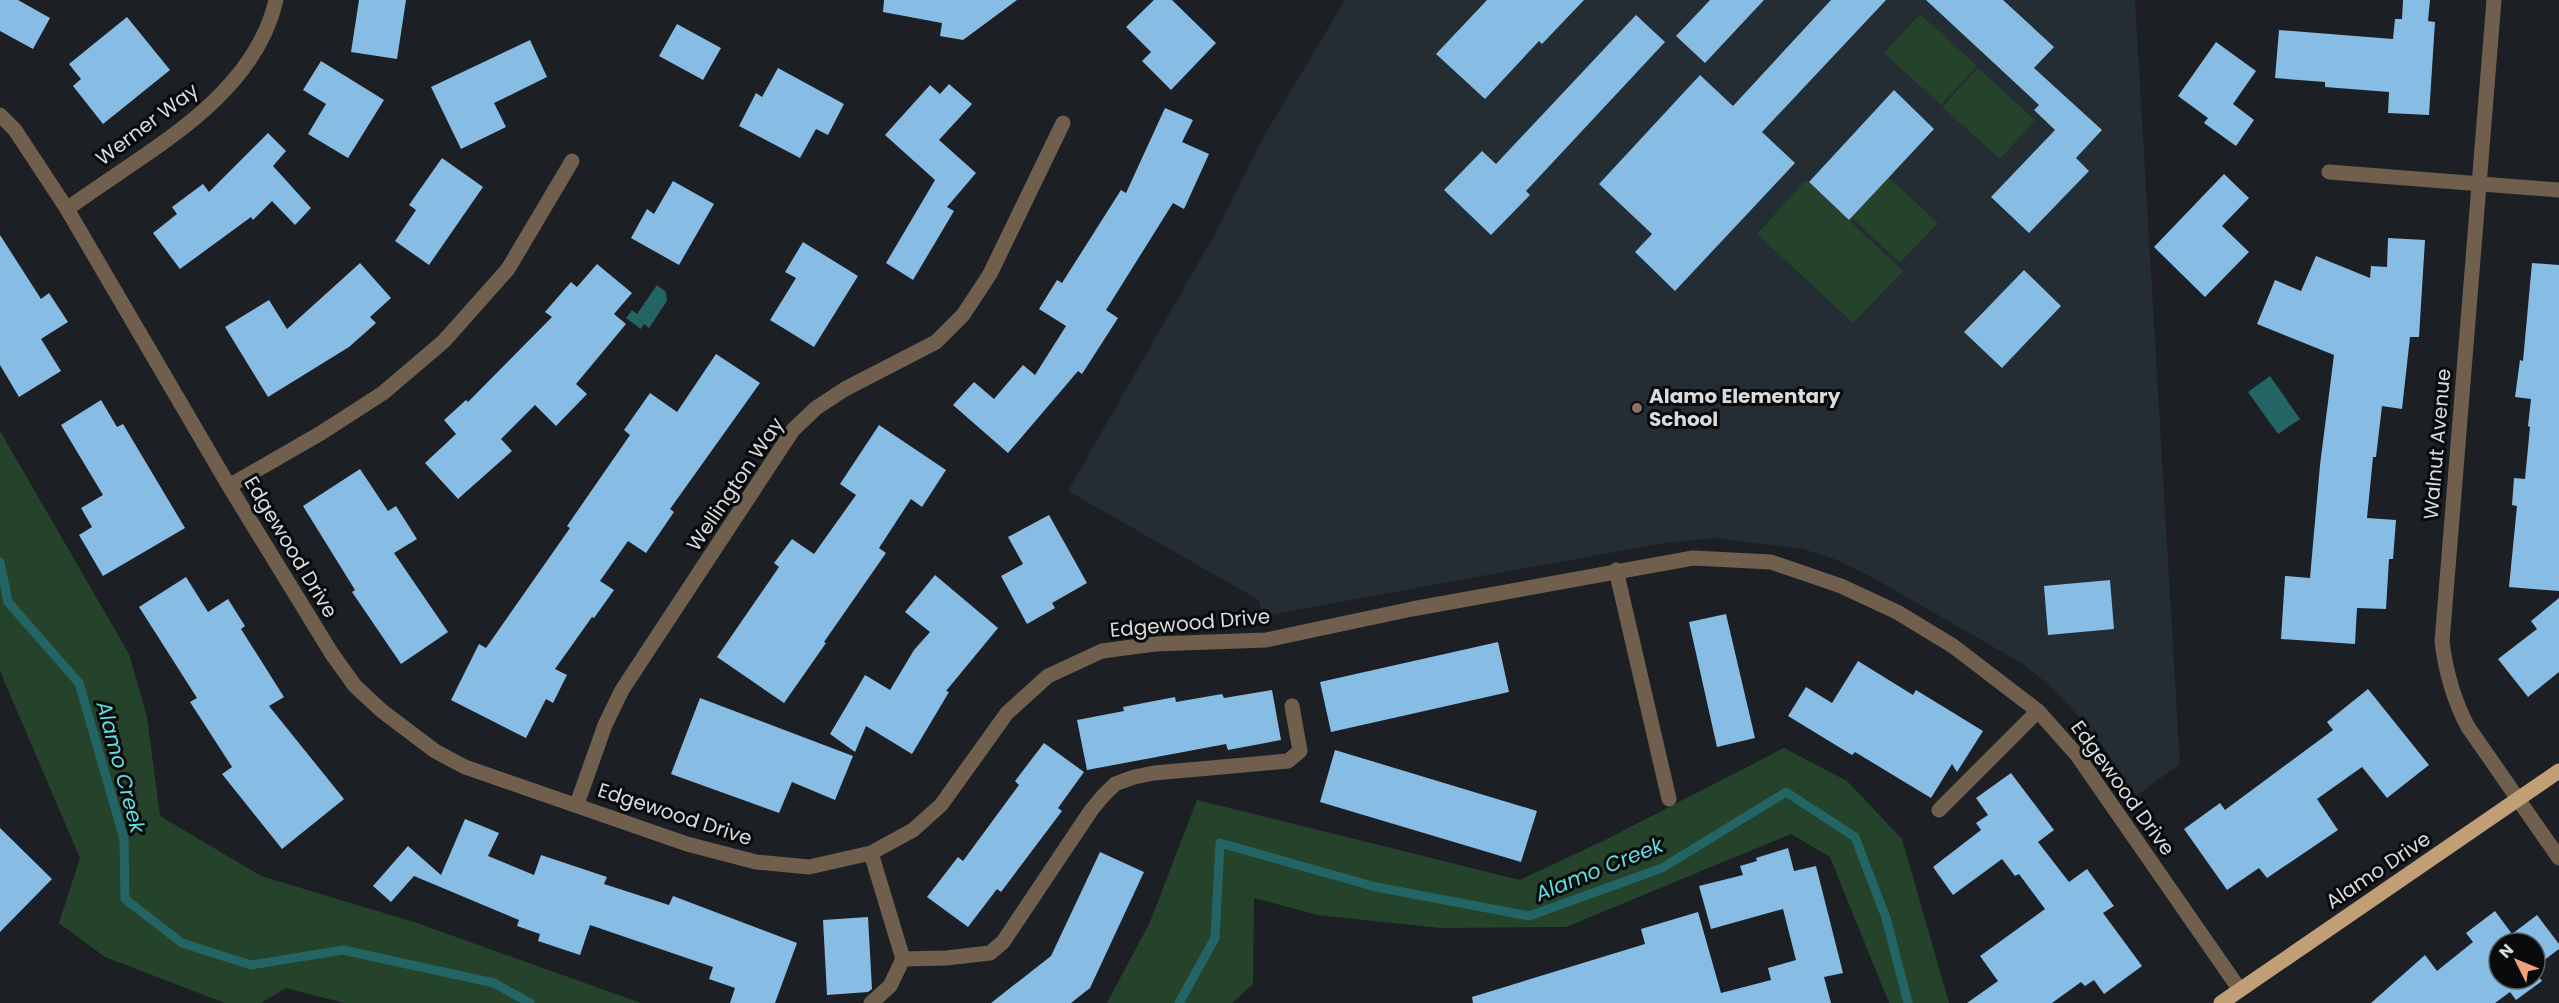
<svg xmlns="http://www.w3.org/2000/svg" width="2559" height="1003" font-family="Poppins,sans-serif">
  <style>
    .built { fill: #232d33 }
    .green { fill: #24432a }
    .water { fill: #236465 }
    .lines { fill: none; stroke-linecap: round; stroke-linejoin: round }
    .stream { stroke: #236465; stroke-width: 9 }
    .building { fill: #87bce5 }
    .minor { stroke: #705f4c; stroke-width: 15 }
    .major { stroke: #c29e77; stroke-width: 15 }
    .education-dot { fill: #8d6e63; stroke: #080a0b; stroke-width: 2 }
    .labels { text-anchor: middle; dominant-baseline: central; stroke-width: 6; stroke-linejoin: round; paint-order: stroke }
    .street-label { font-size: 20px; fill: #d9dcde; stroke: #080a0b }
    .poi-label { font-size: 20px; font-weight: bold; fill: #d9dcde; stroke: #080a0b; text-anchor: start }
    .water-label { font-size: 21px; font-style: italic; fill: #61dedf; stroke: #080a0b }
  </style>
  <rect width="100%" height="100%" fill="#1c2024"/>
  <path class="built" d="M 1345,0 L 2135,0 L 2180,764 L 2136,796 L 2102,745 L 2071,708 L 2049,685 L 2023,664 L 1868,575 L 1837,560 L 1803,549 L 1714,538 L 1664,543 L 1263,616 L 1259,600 L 1068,491 L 1216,232 L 1263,138 Z"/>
  <path class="green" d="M 1920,14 L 1977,66 L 1941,105 L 1884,53 Z
    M 1978,68 L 2035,120 L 2000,159 L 1942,107 Z
    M 1881,170 L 1938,223 L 1900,263 L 1844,210 Z
    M 1806,180 L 1903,271 L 1853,323 L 1757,234 Z
    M 0,431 L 129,654 L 147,717 L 160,816 L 261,876 L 417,923 L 641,1003 L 344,1003 L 286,988 L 261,1003 L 225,1003 L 105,957 L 59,923 L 80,858 L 0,671 Z
    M 1784,748 L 1847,781 L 1902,839 L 1949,1003 L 1889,1003 L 1830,857 L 1791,834 L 1566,927 L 1440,928 L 1318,915 L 1254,898 L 1253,984 L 1232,1003 L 1107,1003 L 1150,922 L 1197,800 L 1520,880 L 1603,841 Z"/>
  <path class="water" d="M 657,285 L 666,292 L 667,301 L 649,328 L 644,324 L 641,329 L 626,318 L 632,310 L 637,314 Z
    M 2270,376 L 2300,419 L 2278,434 L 2248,392 Z"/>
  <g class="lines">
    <path class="stream" d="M 0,562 L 8,602 L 79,683 L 124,839 L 125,899 L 182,943 L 251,965 L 343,950 L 494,983 L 530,1003
      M 1179,1003 L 1215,938 L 1220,843 L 1376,887 L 1529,916 L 1662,868 L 1786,792 L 1855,837 L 1886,918 L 1908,1003"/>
  </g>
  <path class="building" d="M 0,0 L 18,0 L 50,18 L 33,49 L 0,31 Z
    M 359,0 L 406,0 L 397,59 L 351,52 Z
    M 884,0 L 1017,0 L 963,40 L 940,36 L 942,23 L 883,12 Z
    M 1154,0 L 1172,0 L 1216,43 L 1171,90 L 1142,61 L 1151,52 L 1126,27 Z
    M 1487,0 L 1584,0 L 1542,44 L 1539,41 L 1485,99 L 1436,54 Z
    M 1710,0 L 1764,0 L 1705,63 L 1676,36 Z
    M 1831,0 L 1886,0 L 1762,132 L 1795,163 L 1675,291 L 1635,252 L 1652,234 L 1599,184 L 1700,75 L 1733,106 Z
    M 1926,0 L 2003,0 L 2054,47 L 2034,68 L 2102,130 L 2076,158 L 2089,171 L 2029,233 L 1991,197 L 2055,130 L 2034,110 L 2039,105 Z
    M 2403,0 L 2430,0 L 2428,21 L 2435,22 L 2429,115 L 2388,113 L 2389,92 L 2325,87 L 2325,82 L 2275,78 L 2279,30 L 2393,39 L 2395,19 L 2402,19 Z
    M 1636,15 L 1665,42 L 1526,191 L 1530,195 L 1491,235 L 1444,190 L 1482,151 L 1496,164 Z
    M 127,17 L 170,70 L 103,124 L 73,86 L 81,79 L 69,64 Z
    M 677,24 L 721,48 L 703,80 L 659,56 Z
    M 530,40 L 547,77 L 494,103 L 506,127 L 461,149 L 431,87 Z
    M 2216,42 L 2256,71 L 2233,104 L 2254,120 L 2236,146 L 2204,123 L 2208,118 L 2178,96 Z
    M 321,61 L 384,100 L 348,158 L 308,134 L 326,104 L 303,90 Z
    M 778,68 L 844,104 L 828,135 L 816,129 L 800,158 L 739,126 L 756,93 L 762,97 Z
    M 949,84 L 972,104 L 939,140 L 976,173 L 947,207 L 954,211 L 913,280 L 886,263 L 935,180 L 885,135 L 930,85 L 940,94 Z
    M 1894,90 L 1934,129 L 1849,220 L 1809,182 Z
    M 1165,108 L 1193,120 L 1182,142 L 1209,154 L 1184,209 L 1173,203 L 1106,310 L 1118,318 L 1082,374 L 1078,371 L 1008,453 L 953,405 L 974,382 L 994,399 L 1023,365 L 1035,375 L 1066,326 L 1039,309 L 1057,280 L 1062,283 L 1121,190 L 1126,193 Z
    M 268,133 L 286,151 L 273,166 L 311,208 L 295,225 L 272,201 L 253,220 L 251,217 L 180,269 L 153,233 L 177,214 L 172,207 L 203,184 L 209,192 Z
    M 442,158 L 483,187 L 429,265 L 395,241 L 416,210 L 409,205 Z
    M 2224,174 L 2249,198 L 2222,226 L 2249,252 L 2205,297 L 2154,247 Z
    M 673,181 L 714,204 L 679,265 L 631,238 L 647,209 L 654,214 Z
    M 0,235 L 41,299 L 49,293 L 68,322 L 41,339 L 61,371 L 19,397 L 0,365 Z
    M 2388,238 L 2425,240 L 2419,337 L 2410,337 L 2402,409 L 2382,406 L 2376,457 L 2373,457 L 2367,518 L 2396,520 L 2393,559 L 2389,559 L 2386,609 L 2357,608 L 2355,644 L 2281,639 L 2285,576 L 2310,578 L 2320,465 L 2334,355 L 2257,324 L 2275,280 L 2301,291 L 2316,256 L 2370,278 L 2371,266 L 2387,267 Z
    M 803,242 L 858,276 L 814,347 L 770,320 L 796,278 L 785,272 Z
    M 360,263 L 391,298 L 370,317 L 376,323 L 349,347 L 268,397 L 225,327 L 269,300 L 287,329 Z
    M 2532,263 L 2559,265 L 2559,591 L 2509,587 L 2517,506 L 2512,505 L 2514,478 L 2525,479 L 2530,427 L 2528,426 L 2531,399 L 2515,397 L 2520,360 L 2523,361 Z
    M 597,264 L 632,293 L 614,314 L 626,324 L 576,384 L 587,394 L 556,426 L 535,405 L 501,439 L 512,451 L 458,499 L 425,463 L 456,434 L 444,420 L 466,400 L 468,402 L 552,317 L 545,312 L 571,282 L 577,287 Z
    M 2024,270 L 2061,306 L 2002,368 L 1964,332 Z
    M 716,354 L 760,383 L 670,509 L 674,512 L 646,553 L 628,541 L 600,581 L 614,590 L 594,618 L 592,617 L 555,669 L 567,675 L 553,703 L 546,699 L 526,738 L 451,700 L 479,644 L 486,648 L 570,528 L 567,526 L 630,435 L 624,430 L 650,393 L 677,412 Z
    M 101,400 L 117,427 L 123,424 L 185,528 L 103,576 L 79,535 L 92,527 L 81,508 L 103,495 L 61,425 Z
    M 879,425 L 946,470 L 922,507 L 911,499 L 879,548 L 886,553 L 824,642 L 826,643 L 784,703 L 717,657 L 779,567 L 774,563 L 792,539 L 814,554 L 856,495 L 840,484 Z
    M 360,469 L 388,511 L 396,506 L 417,539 L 394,553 L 448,632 L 401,664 L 352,592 L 355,590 L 303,506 Z
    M 1049,515 L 1087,583 L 1052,603 L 1055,608 L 1027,624 L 1001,576 L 1023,564 L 1008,537 Z
    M 935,575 L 998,628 L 946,691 L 949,692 L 912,754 L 866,726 L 855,752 L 830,734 L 865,675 L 890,690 L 914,650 L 930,632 L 905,612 Z
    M 186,577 L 208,612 L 228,599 L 245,626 L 241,629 L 284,697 L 269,706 L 344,799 L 282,849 L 222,774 L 232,767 L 190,702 L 197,698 L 139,607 Z
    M 2110,580 L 2114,629 L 2048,635 L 2044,586 Z
    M 2559,598 L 2559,672 L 2528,697 L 2498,659 L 2537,629 L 2531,621 Z
    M 1726,614 L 1755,738 L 1717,747 L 1689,622 Z
    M 1498,642 L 1509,692 L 1331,732 L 1320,682 Z
    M 1858,661 L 1913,695 L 1916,690 L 1983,731 L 1957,772 L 1952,764 L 1931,798 L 1855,752 L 1852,755 L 1788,716 L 1806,687 L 1832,703 Z
    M 2368,689 L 2429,765 L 2387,798 L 2362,767 L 2317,799 L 2338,830 L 2267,878 L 2259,868 L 2227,890 L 2184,829 L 2220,803 L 2225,810 L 2333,730 L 2327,722 Z
    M 1272,690 L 1281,740 L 1228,750 L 1226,744 L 1087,770 L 1077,720 L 1124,711 L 1123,707 L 1175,697 L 1176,702 L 1222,694 L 1224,698 Z
    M 700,698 L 853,756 L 835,800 L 792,782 L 779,813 L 671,774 Z
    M 1044,743 L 1084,772 L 1058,808 L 1062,811 L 1001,892 L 997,889 L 968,927 L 927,897 L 958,857 L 963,861 L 1019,785 L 1015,781 Z
    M 1335,750 L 1537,811 L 1521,862 L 1320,802 Z
    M 2011,773 L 2054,830 L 2038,842 L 2069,882 L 2087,869 L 2114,906 L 2103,913 L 2142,966 L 2104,994 L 2094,980 L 2085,986 L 2081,982 L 2052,1003 L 1967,1003 L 1998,981 L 1980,956 L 2045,909 L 2019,874 L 2015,876 L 2002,859 L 1953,895 L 1933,867 L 1981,830 L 1976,823 L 1988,815 L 1976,798 Z
    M 465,819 L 499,833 L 488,856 L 534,875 L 541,855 L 607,877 L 604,884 L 669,905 L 673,896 L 797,943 L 775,1003 L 730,1003 L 735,988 L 709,979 L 713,967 L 590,925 L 580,955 L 538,941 L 540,934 L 517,926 L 519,920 L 414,876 L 391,902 L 373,886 L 408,846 L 441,875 Z
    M 0,828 L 52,879 L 0,932 Z
    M 1788,848 L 1794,871 L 1816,866 L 1843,973 L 1824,977 L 1831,1003 L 1473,1003 L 1472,997 L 1645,944 L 1641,929 L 1698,912 L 1721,993 L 1771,980 L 1768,968 L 1796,960 L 1783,909 L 1711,929 L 1699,886 L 1743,875 L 1740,866 L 1757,861 L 1756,858 Z
    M 1100,852 L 1144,872 L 1090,988 L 1071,1003 L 991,1003 L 1051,956 Z
    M 2495,911 L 2512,934 L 2537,915 L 2559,944 L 2559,949 L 2535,967 L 2535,943 L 2499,943 L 2499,979 L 2535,979 L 2535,972 L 2542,981 L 2516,1000 L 2510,992 L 2495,1003 L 2371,1003 L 2425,955 L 2437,971 L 2473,942 L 2466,933 Z
    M 868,917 L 872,989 L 868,992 L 827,995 L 823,920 Z"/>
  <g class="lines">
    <path class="minor" d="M 2494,0 L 2442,642 C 2446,673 2453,699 2468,727 L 2559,858
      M 0,115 L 15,130 L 67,209 L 229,486 L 332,654 L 355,686 L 382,711 L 435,751 L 465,767 L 687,844 L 756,862 L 809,867 L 871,853 L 913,830 L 941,805 L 1007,713 L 1048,676 L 1102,651 L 1155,644 L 1266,640 L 1412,609 L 1693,558 L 1771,562 L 1841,586 L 1897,612 L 1953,646 L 2038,711 L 2077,755 L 2240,990
      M 2329,172 L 2559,190
      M 67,209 C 144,152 253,100 276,0
      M 229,486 L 321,433 L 383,393 L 444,341 L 508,269 L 572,161
      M 1616,570 L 1669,799
      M 577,804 L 605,725 L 622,690 L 793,430 L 816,408 L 845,389 L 936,342 L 963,315 L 990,274 L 1063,123
      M 1939,810 L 2038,711
      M 871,853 L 903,959 L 946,958 L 990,953 L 1003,942 L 1092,809 L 1103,796 L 1115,784 L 1134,777 L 1154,773 L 1288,761 L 1300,751 L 1292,706
      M 871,1003 L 890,986 L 903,959"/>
    <path class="major" d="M 2221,1003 L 2559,771"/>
  </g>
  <circle class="education-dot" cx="1637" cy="408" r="6"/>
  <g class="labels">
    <g class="street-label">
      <text transform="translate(147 124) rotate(-37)">Werner Way</text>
      <text transform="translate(2437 444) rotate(-85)">Walnut Avenue</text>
      <text transform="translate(735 484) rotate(-56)">Wellington Way</text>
      <text transform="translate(291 547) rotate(59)">Edgewood Drive</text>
      <text transform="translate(1190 623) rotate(-5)">Edgewood Drive</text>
      <text transform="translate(2123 788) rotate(54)">Edgewood Drive</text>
      <text transform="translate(675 814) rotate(18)">Edgewood Drive</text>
      <text transform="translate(2378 870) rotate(-34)">Alamo Drive</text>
    </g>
    <g class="poi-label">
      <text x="1649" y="396">Alamo Elementary<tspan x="1649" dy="23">School</tspan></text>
    </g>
    <g class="water-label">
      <text transform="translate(121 767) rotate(75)">Alamo Creek</text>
      <text transform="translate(1599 869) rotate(-22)">Alamo Creek</text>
    </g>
  </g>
  <g transform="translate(2517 961) rotate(313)"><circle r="28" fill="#080a0b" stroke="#5c5e5f" stroke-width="1.5"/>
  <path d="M0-4.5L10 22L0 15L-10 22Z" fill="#f1a27b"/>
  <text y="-9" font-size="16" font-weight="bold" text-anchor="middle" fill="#d9dcde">N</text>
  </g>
</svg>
